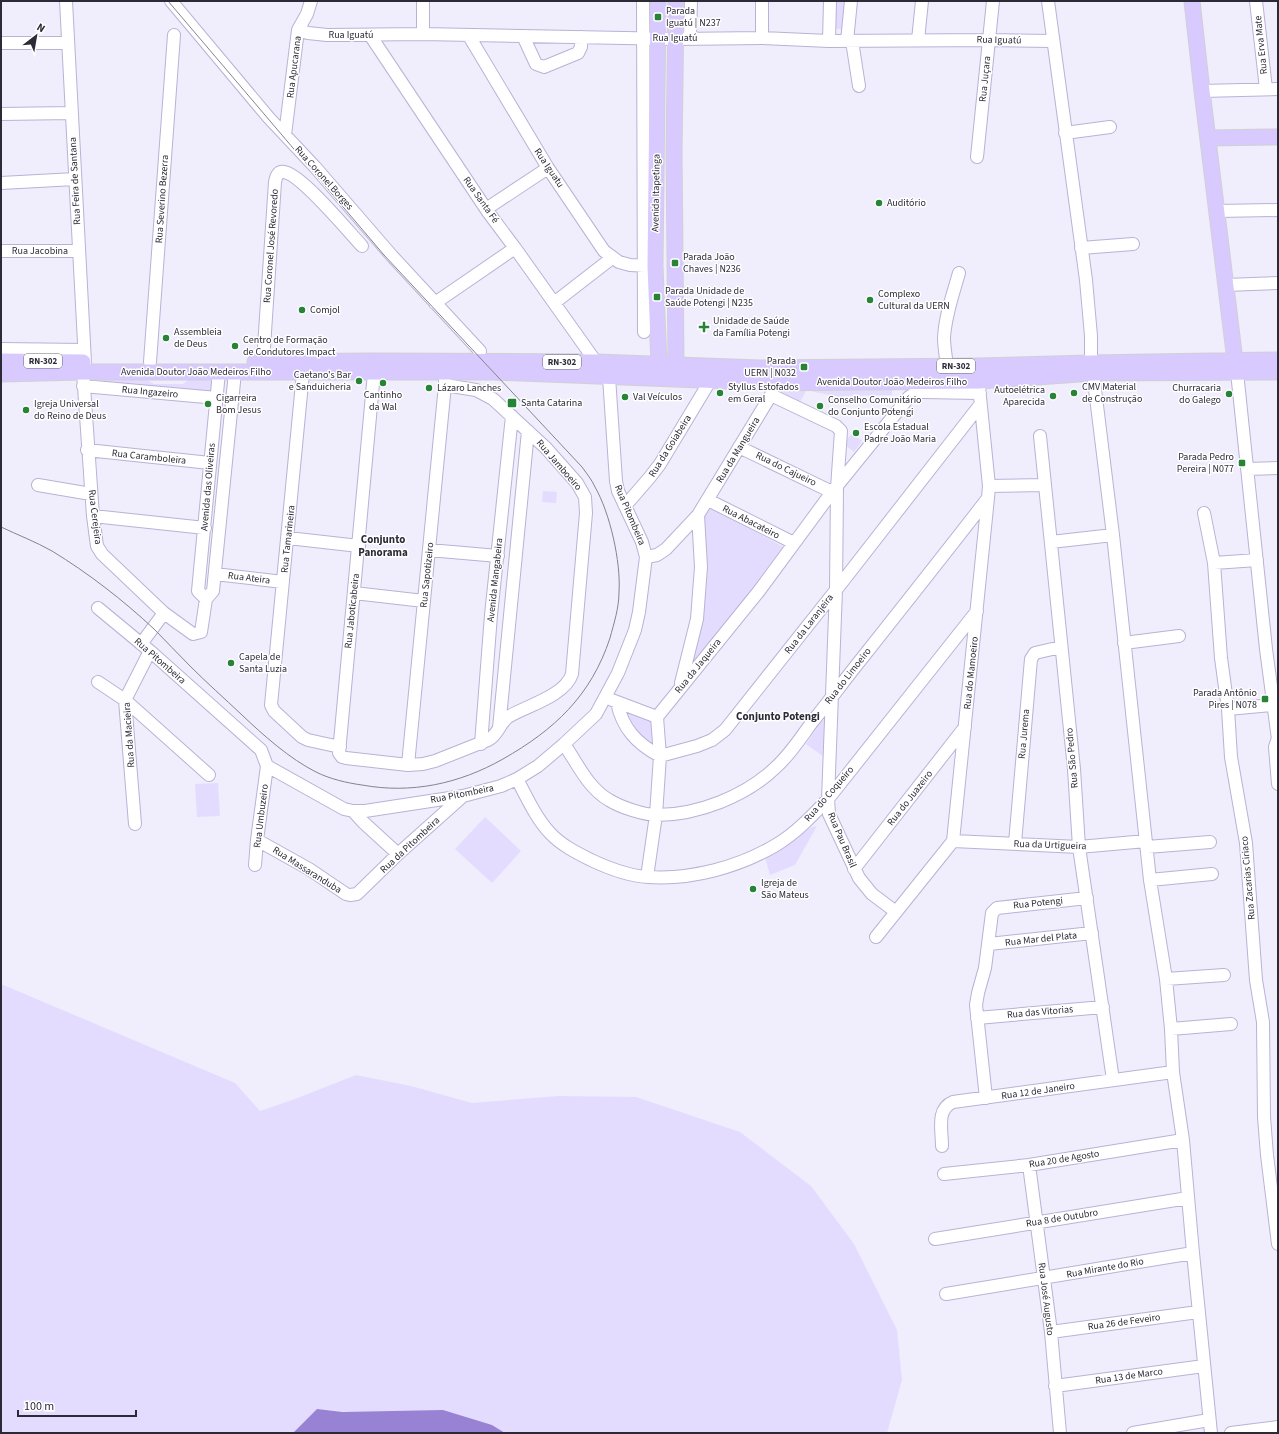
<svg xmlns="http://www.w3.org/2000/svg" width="1279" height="1434" font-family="'Source Sans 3',sans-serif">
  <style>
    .green { fill: #e4dcff }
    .water { fill: #9882d4 }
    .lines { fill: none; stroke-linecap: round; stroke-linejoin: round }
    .minor-casing { stroke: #bab2d5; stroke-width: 14 }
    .major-casing { stroke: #d1d0d3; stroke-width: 17 }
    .minor { stroke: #fff; stroke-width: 12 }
    .major { stroke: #d8caff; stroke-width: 15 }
    .tram { stroke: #868391; stroke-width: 1 }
    .poi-dot { fill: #278335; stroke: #fff; stroke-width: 1.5 }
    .labels { text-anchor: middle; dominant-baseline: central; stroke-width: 3; stroke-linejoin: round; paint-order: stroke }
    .shield { fill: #fff; stroke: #6c6a74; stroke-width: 1 }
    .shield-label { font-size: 9px; font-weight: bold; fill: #2d2a38 }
    .poi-label { font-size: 10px; fill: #2d2a38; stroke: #fff; text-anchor: start }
    .street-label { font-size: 10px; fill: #2d2a38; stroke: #fff }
    .neighbourhood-label { font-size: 11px; font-weight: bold; fill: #2d2a38; stroke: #fff }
  </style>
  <rect width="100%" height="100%" fill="#f0edfc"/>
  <path class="green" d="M 834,1 L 847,1 L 844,29 L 833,29 Z
    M 91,378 L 144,378 L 154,384 L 183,384 L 190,379 L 212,378 L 214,394 L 90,383 Z
    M 892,385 L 892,395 L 844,396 L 841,397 L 814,392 L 807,389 L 798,406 L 773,394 L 776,387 Z
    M 852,433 L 862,441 L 854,452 L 844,444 Z
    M 543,491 L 557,492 L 556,503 L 542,502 Z
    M 711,507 L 787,549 L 689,672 L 700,525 Z
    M 629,712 L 643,717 L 655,724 L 653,742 L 650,748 L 623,714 Z
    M 826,715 L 827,759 L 806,744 Z
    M 218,783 L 220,816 L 197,817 L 195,784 Z
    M 485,817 L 521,851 L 492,883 L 455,849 Z
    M 817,826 L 795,865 L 770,875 L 765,857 L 775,853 L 812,827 Z
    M 1,984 L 235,1083 L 260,1111 L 295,1099 L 356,1075 L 411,1086 L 472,1103 L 558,1096 L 636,1097 L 740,1132 L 811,1186 L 854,1244 L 897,1330 L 902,1380 L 887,1433 L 505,1433 L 492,1425 L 317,1409 L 293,1433 L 1,1433 Z"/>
  <path class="water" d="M 317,1409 L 343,1412 L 443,1410 L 492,1425 L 505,1433 L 293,1433 Z"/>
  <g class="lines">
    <defs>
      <path id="minor" d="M 66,1 L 85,362
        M 171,1 L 269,118 L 315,167 L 392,256 L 480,351
        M 643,1 L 644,332
        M 1048,1 L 1086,280 L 1091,336 L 1091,363
        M 1256,1 L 1266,89
        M 298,30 L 308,33 L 327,35 L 423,34 L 676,39 L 762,38 L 829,41 L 990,40 L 1053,41
        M 423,34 L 423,1
        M 370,35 L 488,212 L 515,248 L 596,362
        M 469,36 L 548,168 L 604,251 L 619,262 L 630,265 L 650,266
        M 523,36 L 536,64 L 544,67 L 578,53 L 581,47 L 581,37
        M 762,38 L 762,1
        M 690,39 L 691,1
        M 918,40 L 922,1
        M 829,41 L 830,1
        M 847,41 L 851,1
        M 852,41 L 859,86
        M 1,43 L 67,43
        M 1202,91 L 1278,89
        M 1,114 L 72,113
        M 1065,133 L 1110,127
        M 285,135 L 298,30 L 307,14 L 311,1
        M 977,157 L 993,1
        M 1,183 L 75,179
        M 486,209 L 548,168
        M 1217,211 L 1278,210
        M 1081,248 L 1133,244
        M 1,251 L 78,251
        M 1226,285 L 1278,283
        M 435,303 L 515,248
        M 554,303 L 612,258
        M 1,349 L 84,350
        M 150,362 L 174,35
        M 263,362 L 275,182 C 276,177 278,171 284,172 C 301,174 348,231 362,246
        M 947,366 C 946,357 944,347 944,338 C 945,316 953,294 959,273
        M 83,372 L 93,516 L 97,546 L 102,554 L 164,613 L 193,634 L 201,632 L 206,599 L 213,591 L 235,372
        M 1237,372 L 1266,649 L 1278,739
        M 303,373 L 271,705 L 274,711 L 302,737 L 308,740 L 340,747
        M 374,373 L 339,753 L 342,757 L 346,758 L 408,765 L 423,764 L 435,761 L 488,740 C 498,735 499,724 508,717 C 526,706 565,696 572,674 L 586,513 L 585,497 L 577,483 L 546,448 L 493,399 L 476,390 L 445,385 L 445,372
        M 1093,373 L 1113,535 L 1150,880 L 1166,979 L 1171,1029 L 1173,1072 L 1183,1140 L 1193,1253 L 1211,1433
        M 83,386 L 217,398
        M 771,395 L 836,426 L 841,431 L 837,488 L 836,590 L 828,799 L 829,814 L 859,878 L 872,894 L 896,912
        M 1040,436 L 1074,769 L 1079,847 L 1113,1080
        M 739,447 L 832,492
        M 87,450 L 210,463
        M 1247,469 L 1278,468
        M 38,485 L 91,494
        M 989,486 L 1045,485
        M 708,500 L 794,543
        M 625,506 L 650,477 L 660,464 L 710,381
        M 1204,513 L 1214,563 L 1221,658 L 1228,709 L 1231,757 L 1246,843 L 1256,980 L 1263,1022 L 1264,1117 L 1267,1155 L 1278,1244
        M 93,516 L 205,528
        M 288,538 L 359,546
        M 1051,542 L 1113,535
        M 429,550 L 498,556
        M 646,557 L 657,555 L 666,549 L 698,515 L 771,395 L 773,387
        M 1214,563 L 1257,560
        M 215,574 L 283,582
        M 354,593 L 424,601
        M 206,599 L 198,591 L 219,372
        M 98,608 L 150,651 L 261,750 L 267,766 L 344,809 L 353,811 L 365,811 L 463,796 L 501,786 L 517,779 L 538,766 L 564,744 L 596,714 L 618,673 L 635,630 L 639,612 L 646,557 L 642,542 L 618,491 L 616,481 L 609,377
        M 1124,643 L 1179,636
        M 141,644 L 164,613
        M 98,682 L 125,700 L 209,775
        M 681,683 L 697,619 L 701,567 L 698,515
        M 612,700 L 657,717
        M 617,702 C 622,728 637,744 660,756 L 697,746 L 712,740 L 725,730 L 836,590 L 980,405
        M 1228,709 L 1273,705
        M 499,728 L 528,431
        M 1278,738 L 1275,747 L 1278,784
        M 481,744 L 491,615 L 512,416
        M 564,744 C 577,763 588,788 609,800 C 620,807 644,815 657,815 C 698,815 746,796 775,768 C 790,755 801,737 813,721 C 830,700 846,678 863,657 C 905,604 947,551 988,498
        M 408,765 L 445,385
        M 517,779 C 527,798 536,818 550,833 C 561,845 577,853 591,860 C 608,868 629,876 648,877 C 691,880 739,867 776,845 C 796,833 812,816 828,799 L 977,611
        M 353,811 L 363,822 L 398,854
        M 135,824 L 125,700 L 150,651
        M 257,840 L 309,869 L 346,894 L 350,895 L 357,894 L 398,854 L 463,796
        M 953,841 L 1079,847 L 1146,841
        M 1015,843 L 1031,659 L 1035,653 L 1061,647
        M 1147,847 L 1210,842
        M 255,865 L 257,840 L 267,766
        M 854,869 L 965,727
        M 647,877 L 656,815 L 660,756 L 657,717 L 759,591 L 832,492 L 909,397 L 917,392 L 923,392 L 980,393
        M 1150,880 L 1212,874
        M 876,937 L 953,841 L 988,498 L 989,486 L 979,387
        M 989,944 L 1092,933
        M 1166,979 L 1224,975
        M 977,1018 L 1103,1007
        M 1171,1029 L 1231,1024
        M 986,1098 L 976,1005 L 978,993 L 985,968 L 992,913 L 997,908 L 1087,898
        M 942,1146 C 942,1130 936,1109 953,1102 L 1173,1072
        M 1029,1165 L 1051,1332 L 1060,1433
        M 944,1174 L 1029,1165 L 1183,1140
        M 935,1239 L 1188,1198
        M 946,1294 L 1193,1253
        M 1051,1332 L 1198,1312
        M 1055,1386 L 1204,1366
        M 1133,1433 L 1209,1420
        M 1231,1433 L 1278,1427"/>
      <path id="major" d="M 658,1 L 655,266 L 659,364 L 665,372
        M 1192,1 L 1202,91 L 1236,369
        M 1208,138 L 1278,137
        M 1,361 L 83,362
        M 255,362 L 371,361 L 596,362 L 759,368 L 980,366 L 1091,363 L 1278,360
        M 673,373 L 676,369 L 676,364 L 674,152 L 676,1
        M 1,374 L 83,372 L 493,372 L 774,383 L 853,382 L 979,381 L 1093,373 L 1278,372"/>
    </defs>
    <use href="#minor" class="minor-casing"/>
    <use href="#major" class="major-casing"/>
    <use href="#minor" class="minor"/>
    <use href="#major" class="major"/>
    <path class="tram" d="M 1,527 C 18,535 36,542 52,551 C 88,573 123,600 154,629 C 166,641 178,654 190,666 C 207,683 224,698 242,715 C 263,735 290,759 316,772 C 330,779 347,783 362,785 C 411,794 459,784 503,759 C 554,730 591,696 610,638 C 614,623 619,608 619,592 C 621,562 610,513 595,487 C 592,480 587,474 582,467 L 384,255 L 168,1"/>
  </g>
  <g class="poi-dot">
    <rect x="654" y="13" width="8" height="8" rx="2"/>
    <circle cx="879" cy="203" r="4"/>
    <rect x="671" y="259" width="8" height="8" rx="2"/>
    <rect x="653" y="293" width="8" height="8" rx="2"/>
    <circle cx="870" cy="300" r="4"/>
    <circle cx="302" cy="310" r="4"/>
    <path d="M702 321h4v4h4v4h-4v4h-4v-4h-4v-4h4z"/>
    <circle cx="166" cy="338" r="4"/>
    <circle cx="235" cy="346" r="4"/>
    <rect x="800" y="363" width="8" height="8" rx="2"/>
    <circle cx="359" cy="381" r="4"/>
    <circle cx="383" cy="383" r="4"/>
    <circle cx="429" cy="388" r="4"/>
    <circle cx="720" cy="393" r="4"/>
    <circle cx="1074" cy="393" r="4"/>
    <circle cx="1229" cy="394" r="4"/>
    <circle cx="1053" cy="396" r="4"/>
    <circle cx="625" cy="397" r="4"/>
    <rect x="507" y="398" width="10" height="10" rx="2"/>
    <circle cx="208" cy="404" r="4"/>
    <circle cx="820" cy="406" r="4"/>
    <circle cx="26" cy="410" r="4"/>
    <circle cx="856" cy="433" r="4"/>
    <rect x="1238" y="459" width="8" height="8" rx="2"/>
    <circle cx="231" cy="663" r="4"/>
    <rect x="1261" y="695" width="8" height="8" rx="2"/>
    <circle cx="753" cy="889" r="4"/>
  </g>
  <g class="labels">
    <g class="shield">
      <rect x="24" y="354" width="38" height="14" rx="3"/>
      <rect x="543" y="355" width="38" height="14" rx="3"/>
      <rect x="937" y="359" width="38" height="14" rx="3"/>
    </g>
    <g class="shield-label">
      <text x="43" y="361">RN-302</text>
      <text x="562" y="362">RN-302</text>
      <text x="956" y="366">RN-302</text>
    </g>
    <g class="poi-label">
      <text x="666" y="11">Parada<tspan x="666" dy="12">Iguatú | N237</tspan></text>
      <text x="887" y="203">Auditório</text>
      <text x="683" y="257">Parada João<tspan x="683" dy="12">Chaves | N236</tspan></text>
      <text x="665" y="291">Parada Unidade de<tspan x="665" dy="12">Saúde Potengi | N235</tspan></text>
      <text x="878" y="294">Complexo<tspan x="878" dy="12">Cultural da UERN</tspan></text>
      <text x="310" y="310">Comjol</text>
      <text x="713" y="321">Unidade de Saúde<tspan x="713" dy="12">da Família Potengi</tspan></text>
      <text x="174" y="332">Assembleia<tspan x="174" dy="12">de Deus</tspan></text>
      <text x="243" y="340">Centro de Formação<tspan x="243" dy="12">de Condutores Impact</tspan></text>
      <text x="796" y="361" text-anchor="end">Parada<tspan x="796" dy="12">UERN | N032</tspan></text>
      <text x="351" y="375" text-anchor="end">Caetano's Bar<tspan x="351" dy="12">e Sanduicheria</tspan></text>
      <text x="728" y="387">Styllus Estofados<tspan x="728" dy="12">em Geral</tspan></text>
      <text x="1082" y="387">CMV Material<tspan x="1082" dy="12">de Construção</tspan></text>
      <text x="437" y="388">Lázaro Lanches</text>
      <text x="1221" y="388" text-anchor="end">Churracaria<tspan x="1221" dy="12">do Galego</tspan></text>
      <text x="1045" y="390" text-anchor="end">Autoelétrica<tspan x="1045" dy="12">Aparecida</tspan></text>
      <text x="383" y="395" text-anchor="middle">Cantinho<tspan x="383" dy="12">da Wal</tspan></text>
      <text x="633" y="397">Val Veículos</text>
      <text x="216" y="398">Cigarreira<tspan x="216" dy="12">Bom Jesus</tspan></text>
      <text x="828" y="400">Conselho Comunitário<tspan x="828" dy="12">do Conjunto Potengi</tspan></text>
      <text x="521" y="403">Santa Catarina</text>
      <text x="34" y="404">Igreja Universal<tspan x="34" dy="12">do Reino de Deus</tspan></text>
      <text x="864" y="427">Escola Estadual<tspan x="864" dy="12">Padre João Maria</tspan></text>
      <text x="1234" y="457" text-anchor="end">Parada Pedro<tspan x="1234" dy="12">Pereira | N077</tspan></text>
      <text x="239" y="657">Capela de<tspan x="239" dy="12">Santa Luzia</tspan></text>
      <text x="1257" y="693" text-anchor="end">Parada Antônio<tspan x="1257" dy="12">Pires | N078</tspan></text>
      <text x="761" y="883">Igreja de<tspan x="761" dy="12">São Mateus</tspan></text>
    </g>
    <g class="street-label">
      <text x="351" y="35">Rua Iguatú</text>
      <text x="675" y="38">Rua Iguatú</text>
      <text transform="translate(999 40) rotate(1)">Rua Iguatú</text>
      <text transform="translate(1261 45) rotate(-96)">Rua Erva Mate</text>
      <text transform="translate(294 67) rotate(-83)">Rua Apucarana</text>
      <text transform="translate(985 79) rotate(-84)">Rua Juçara</text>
      <text transform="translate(549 168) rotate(56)">Rua Iguatu</text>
      <text transform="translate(324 178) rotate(48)">Rua Coronel Borges</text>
      <text transform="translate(75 181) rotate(-93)">Rua Feira de Santana</text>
      <text transform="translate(656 193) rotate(-89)">Avenida Itapetinga</text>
      <text transform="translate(162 199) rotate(-86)">Rua Severino Bezerra</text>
      <text transform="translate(481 200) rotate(55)">Rua Santa Fé</text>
      <text transform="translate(271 246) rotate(-86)">Rua Coronel José Revoredo</text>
      <text x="40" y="251">Rua Jacobina</text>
      <text x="196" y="372">Avenida Doutor João Medeiros Filho</text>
      <text x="892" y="382">Avenida Doutor João Medeiros Filho</text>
      <text transform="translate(150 392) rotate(5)">Rua Ingazeiro</text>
      <text transform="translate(670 446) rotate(-58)">Rua da Goiabeira</text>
      <text transform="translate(738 450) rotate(-59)">Rua da Mangueira</text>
      <text transform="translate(149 457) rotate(6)">Rua Caramboleira</text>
      <text transform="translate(559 465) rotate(49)">Rua Jamboeiro</text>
      <text transform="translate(786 469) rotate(26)">Rua do Cajueiro</text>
      <text transform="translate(208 487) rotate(-85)">Avenida das Oliveiras</text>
      <text transform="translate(630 515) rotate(67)">Rua Pitombeira</text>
      <text transform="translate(95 517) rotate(83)">Rua Cerejeira</text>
      <text transform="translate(751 522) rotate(27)">Rua Abacateiro</text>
      <text transform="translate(288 539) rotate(-84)">Rua Tamarineira</text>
      <text transform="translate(427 575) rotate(-84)">Rua Sapotizeiro</text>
      <text transform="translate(249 578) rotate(7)">Rua Ateira</text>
      <text transform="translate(495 580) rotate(-84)">Avenida Mangabeira</text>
      <text transform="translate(352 611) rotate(-84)">Rua Jaboticabeira</text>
      <text transform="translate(809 624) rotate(-52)">Rua da Laranjeira</text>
      <text transform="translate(160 661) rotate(41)">Rua Pitombeira</text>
      <text transform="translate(698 666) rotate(-51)">Rua da Jaqueira</text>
      <text transform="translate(971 673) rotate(-84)">Rua do Mamoeiro</text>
      <text transform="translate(848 676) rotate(-52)">Rua do Limoeiro</text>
      <text transform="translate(1024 734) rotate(-85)">Rua Jurema</text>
      <text transform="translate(129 735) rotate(-94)">Rua da Macieira</text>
      <text transform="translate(1072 758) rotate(-95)">Rua São Pedro</text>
      <text transform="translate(462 794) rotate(-11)">Rua Pitombeira</text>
      <text transform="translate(829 794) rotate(-49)">Rua do Coqueiro</text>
      <text transform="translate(910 798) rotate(-52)">Rua do Juazeiro</text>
      <text transform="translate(261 816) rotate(-83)">Rua Umbuzeiro</text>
      <text transform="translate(842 840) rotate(67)">Rua Pau Brasil</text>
      <text transform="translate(410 845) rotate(-43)">Rua da Pitombeira</text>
      <text transform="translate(1050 845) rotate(2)">Rua da Urtigueira</text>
      <text transform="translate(307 870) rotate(32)">Rua Massaranduba</text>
      <text transform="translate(1248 878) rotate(-95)">Rua Zacarias Ciriaco</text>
      <text transform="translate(1038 903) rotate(-6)">Rua Potengi</text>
      <text transform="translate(1041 939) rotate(-6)">Rua Mar del Plata</text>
      <text transform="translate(1040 1012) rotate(-5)">Rua das Vitorias</text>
      <text transform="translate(1038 1091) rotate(-8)">Rua 12 de Janeiro</text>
      <text transform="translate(1064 1159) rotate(-9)">Rua 20 de Agosto</text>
      <text transform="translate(1062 1218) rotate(-9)">Rua 8 de Outubro</text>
      <text transform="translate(1105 1268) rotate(-10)">Rua Mirante do Rio</text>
      <text transform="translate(1046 1299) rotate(83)">Rua José Augusto</text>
      <text transform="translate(1124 1322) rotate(-8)">Rua 26 de Feveiro</text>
      <text transform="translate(1129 1376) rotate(-8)">Rua 13 de Marco</text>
    </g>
    <g class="neighbourhood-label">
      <text x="383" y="539">Conjunto<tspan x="383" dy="13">Panorama</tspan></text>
      <text x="778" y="716">Conjunto Potengi</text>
    </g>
  </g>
  <rect width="1279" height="1434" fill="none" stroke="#2d2a38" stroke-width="4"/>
  <g transform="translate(36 36) rotate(31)" stroke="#ffffff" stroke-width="3" paint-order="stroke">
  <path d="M0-3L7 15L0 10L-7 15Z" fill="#2d2a38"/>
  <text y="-6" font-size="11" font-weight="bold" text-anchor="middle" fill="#2d2a38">N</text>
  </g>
  <path d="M18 1410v6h118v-6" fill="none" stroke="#2d2a38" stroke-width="2"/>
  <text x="24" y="1410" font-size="12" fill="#2d2a38" stroke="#ffffff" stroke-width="3" paint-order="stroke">100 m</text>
</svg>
